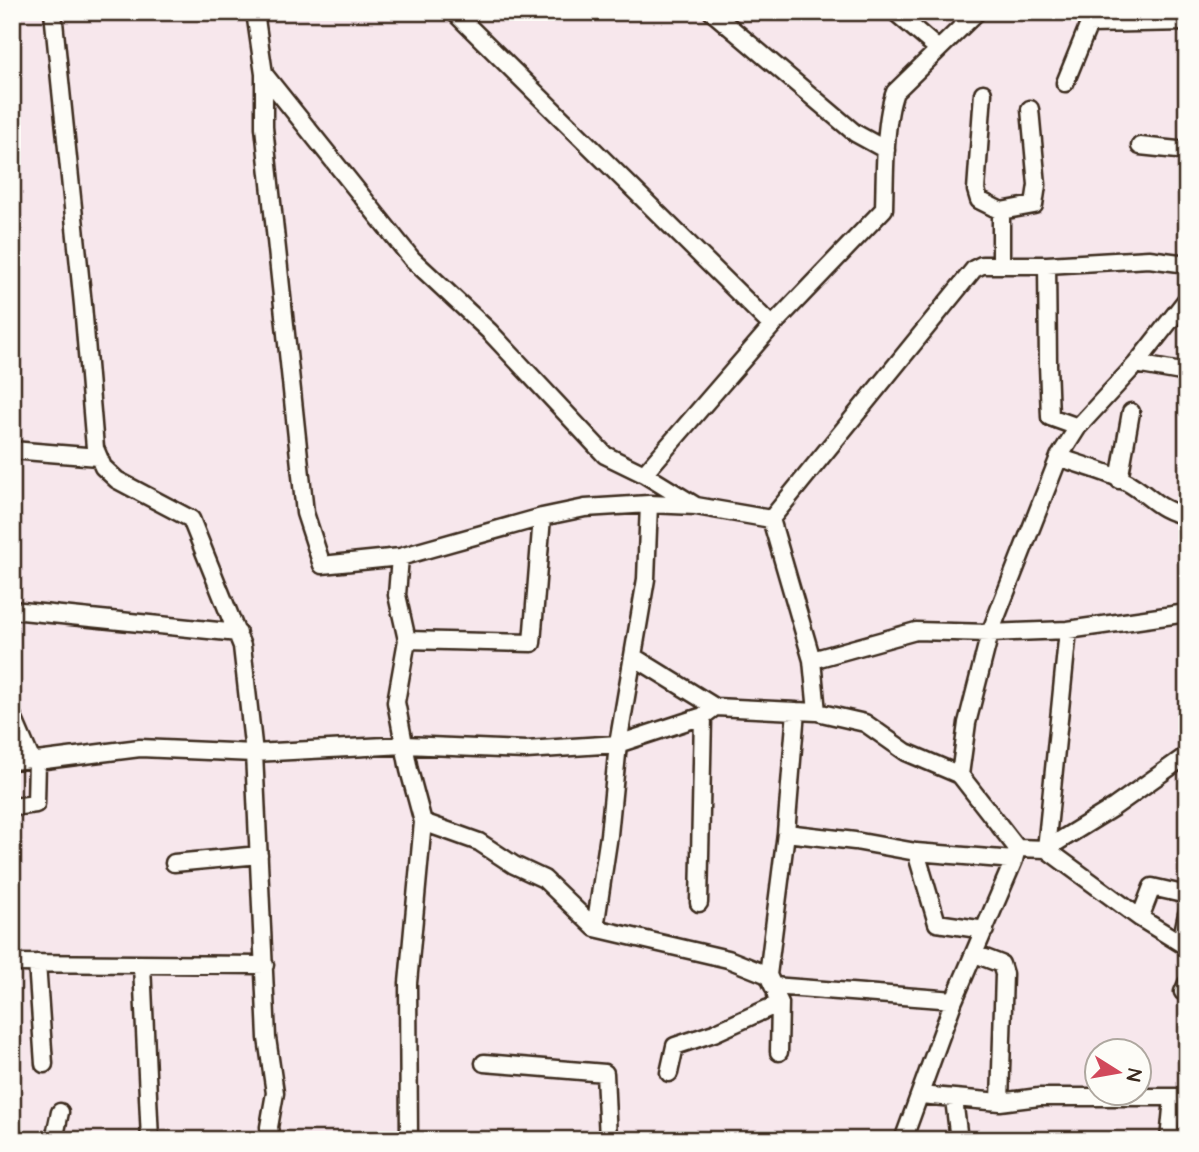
<svg xmlns="http://www.w3.org/2000/svg" width="1199" height="1152" font-family="'Architects Daughter',sans-serif">
  <style>
    .lines { fill: none; stroke-linecap: round; stroke-linejoin: round }
    .minor-casing { stroke: #3b2a1e; stroke-width: 21 }
    .minor { stroke: #fdfcf7; stroke-width: 16 }
  </style>
  <rect width="100%" height="100%" fill="#f7e7ec"/>
  <filter id="ink" filterUnits="userSpaceOnUse"><feTurbulence type="fractalNoise" baseFrequency=".0143" numOctaves="2"/><feDisplacementMap in="SourceGraphic" scale="14" xChannelSelector="R" yChannelSelector="G"/><feConvolveMatrix kernelMatrix="1 2 1 2 8 2 1 2 1" color-interpolation-filters="sRGB"/></filter>
  <g filter="url(#ink)">
    <g class="lines">
      <defs>
        <path id="minor" d="M 53,12 L 83,305 L 95,448 L 103,467 L 117,480 L 191,519 L 242,646 L 254,753 L 267,1038 L 275,1093 L 269,1127 L 271,1140
          M 255,12 L 264,74 L 412,259 L 489,331 L 605,455 L 644,474 L 696,506 L 771,519
          M 454,12 L 772,326
          M 712,12 L 855,133 L 886,150
          M 895,12 L 938,49
          M 1089,24 L 1187,22
          M 264,74 L 264,127 L 305,513 L 322,565 L 400,557 L 542,517 L 585,508 L 649,504 L 696,506
          M 1065,83 L 1089,24 L 1099,12
          M 983,93 L 976,190 L 979,200 L 1001,211 L 1001,265
          M 1140,146 L 1187,151
          M 1001,211 L 1034,205 L 1037,185 L 1030,109
          M 1047,265 L 1048,364 L 1050,417 L 1078,427
          M 1136,364 L 1187,373
          M 12,450 L 98,457
          M 1059,457 C 1079,465 1113,473 1130,484 C 1153,498 1158,510 1187,516
          M 644,474 L 772,326 L 884,209 C 885,177 884,120 895,92 L 977,12
          M 1119,480 L 1131,412
          M 771,519 L 974,269 L 982,265 L 1047,265 L 1149,259 L 1187,264
          M 771,519 L 812,660 L 817,712
          M 400,557 L 397,595 L 407,640 L 396,702 L 409,770 L 423,822 L 408,983 L 409,1140
          M 12,610 L 238,633
          M 407,640 L 532,643 L 542,517
          M 634,657 L 715,707
          M 812,660 L 916,631 L 990,633 L 1068,630 L 1187,613
          M 12,715 L 31,759
          M 12,761 L 31,759 L 37,761 L 140,748 L 254,753 L 405,745 L 526,750 L 618,744 L 703,716 L 715,707 L 817,712 L 865,723 L 906,752 L 960,775 L 1017,848 L 1046,849 L 1140,918 L 1187,947
          M 960,775 L 967,723 L 990,633 L 1059,457 L 1078,427 L 1136,364 L 1187,299
          M 12,807 L 36,804 L 37,761
          M 423,822 L 479,842 L 514,865 L 544,879 L 595,928 L 728,959 L 768,975 L 773,986 L 954,1000
          M 786,833 L 855,841 L 916,852 L 1014,860
          M 1046,849 L 1068,630
          M 1046,849 L 1114,807 L 1187,755
          M 916,852 L 937,923 L 985,930
          M 174,863 L 259,855
          M 699,903 L 703,716
          M 1140,918 L 1152,887 L 1187,895
          M 595,928 L 609,835 L 618,744 L 646,579 L 649,504
          M 1181,942 L 1187,914
          M 975,954 L 1001,964 L 1004,974 L 1000,1102
          M 12,963 L 265,965
          M 37,963 L 44,1064
          M 142,965 L 150,1140
          M 768,975 L 786,833 L 796,711
          M 1183,992 L 1187,983
          M 776,995 L 780,1003 L 779,1052
          M 484,1063 L 605,1073 L 608,1140
          M 669,1073 L 675,1046 L 714,1033 L 780,1003
          M 920,1095 L 1000,1102 L 1039,1097 L 1187,1097
          M 954,1099 L 959,1140
          M 54,1140 L 60,1112
          M 903,1140 L 954,1000 L 1014,860 L 1017,848
          M 1169,1140 L 1173,1098"/>
      </defs>
      <use href="#minor" class="minor-casing"/>
      <use href="#minor" class="minor"/>
    </g>
  </g>
  <rect width="1199" height="1152" fill="none" stroke="#fdfcf7" stroke-width="42"/>
  <rect x="21" y="21" width="1157" height="1110" fill="none" stroke="#3b2a1e" stroke-width="2.5" filter="url(#ink)"/>
  <g transform="translate(1118 1072) rotate(101)"><circle r="33" fill="#fdfcf7" stroke="#afa8a0" stroke-width="2"/>
  <path d="M0-5L12 26L0 18L-12 26Z" fill="#d1495b"/>
  <text y="-10" font-size="19" font-weight="bold" text-anchor="middle" fill="#3b2a1e">N</text>
  </g>
</svg>
